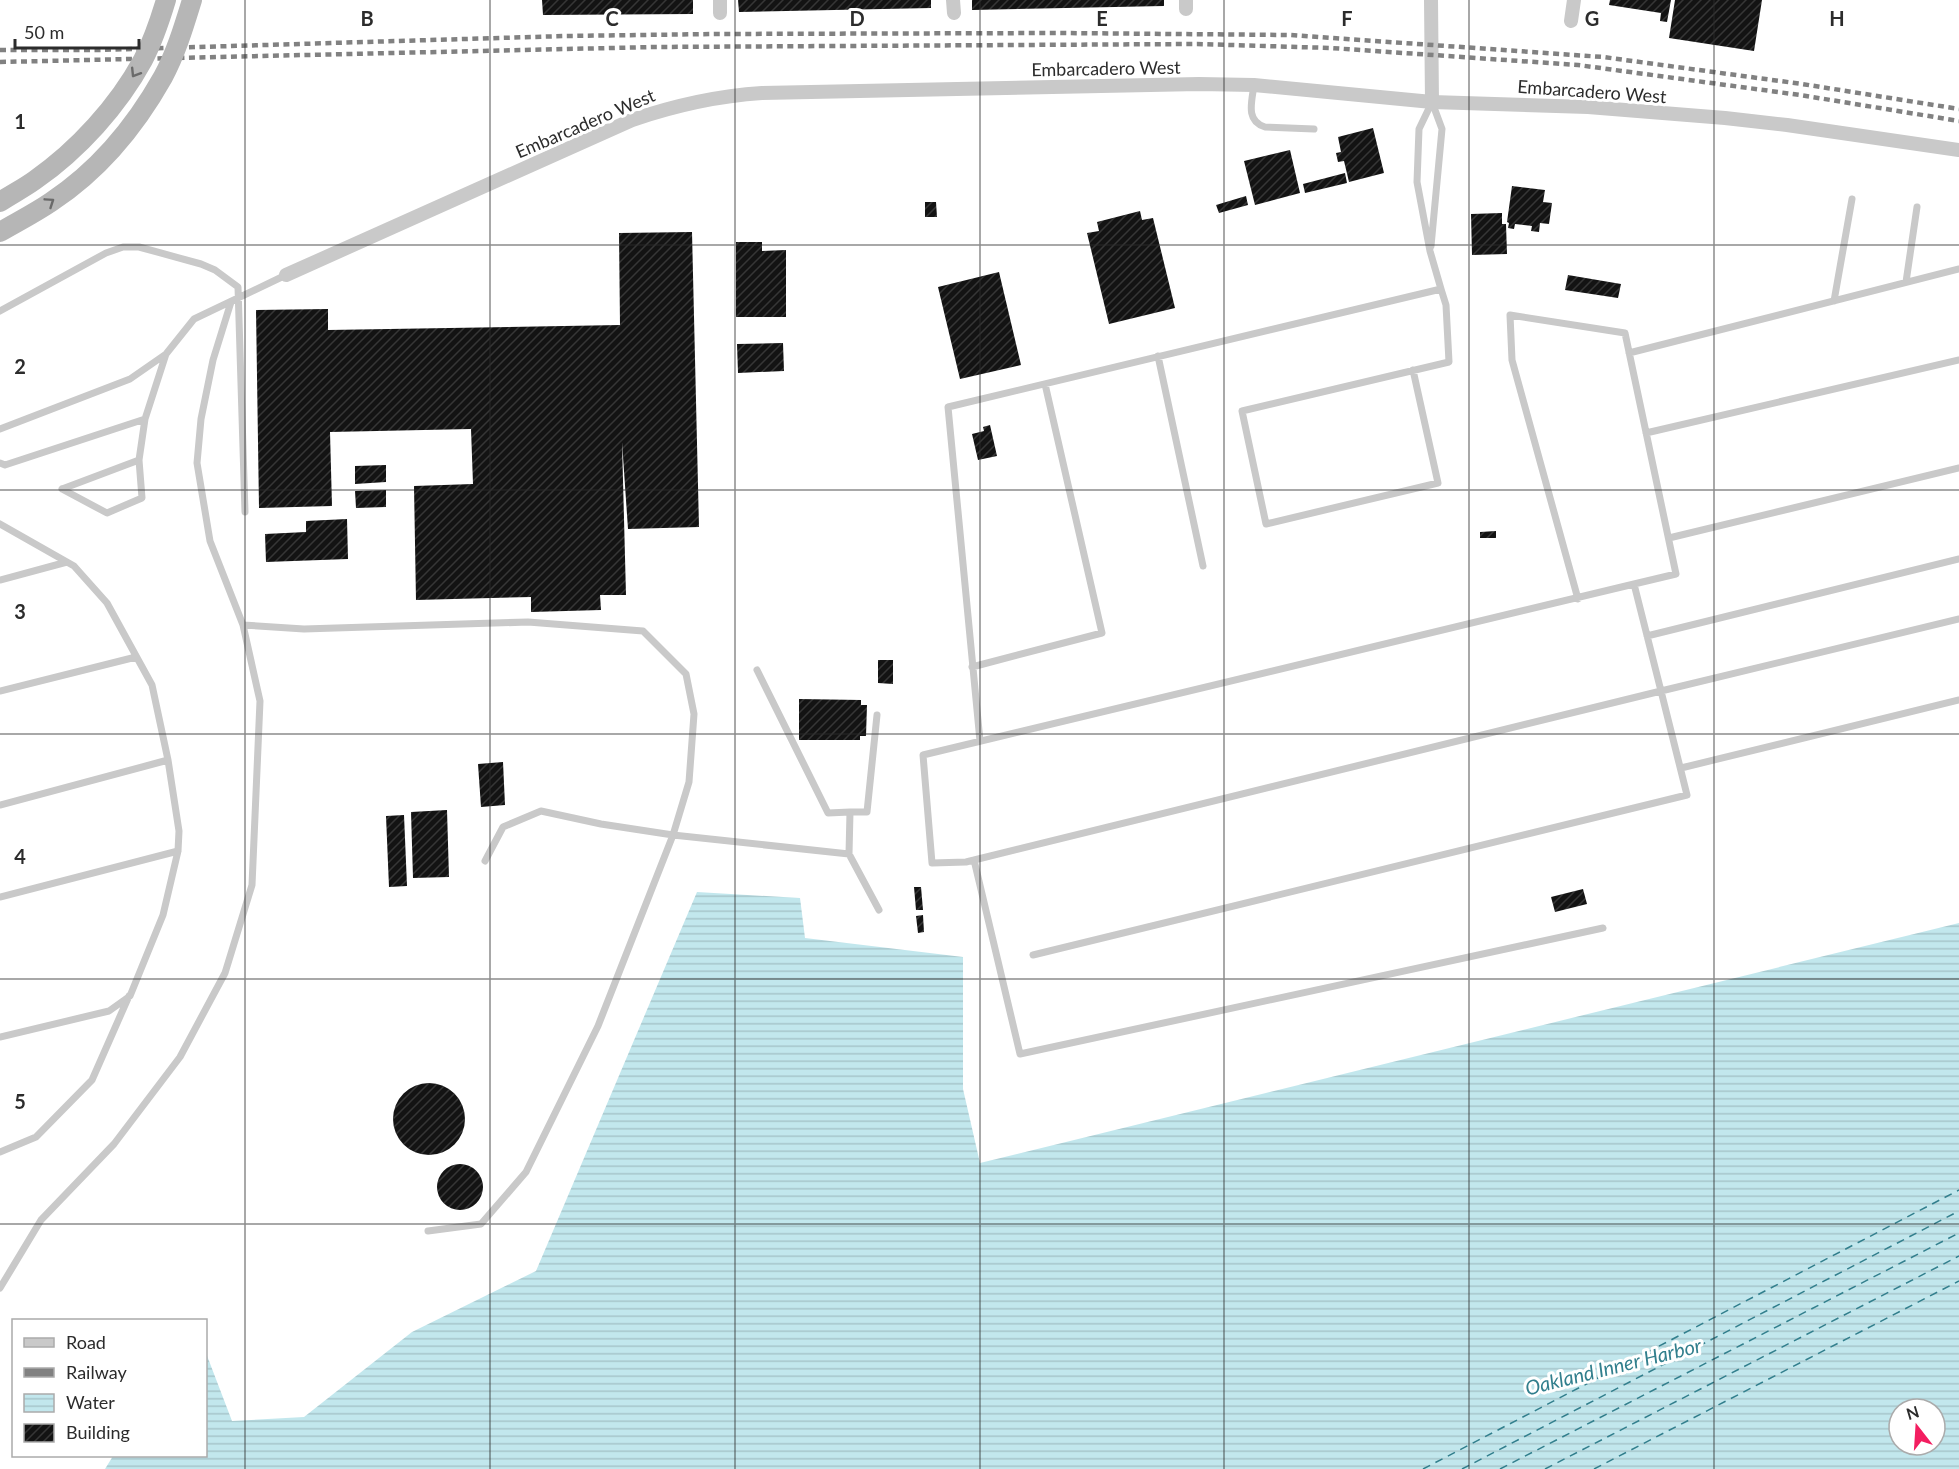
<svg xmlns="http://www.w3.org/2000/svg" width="1959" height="1469" font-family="Lato,sans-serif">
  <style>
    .water { fill: url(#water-rules); fill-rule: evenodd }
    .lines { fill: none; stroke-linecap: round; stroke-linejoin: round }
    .ferry { stroke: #327f8d; stroke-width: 1.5; stroke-dasharray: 8 6; stroke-linecap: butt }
    .building { fill: url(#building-hatch) }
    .lane { stroke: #c9c9c9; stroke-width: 7 }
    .street { stroke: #c9c9c9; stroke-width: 14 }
    .rail { stroke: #818181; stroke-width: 4.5; stroke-dasharray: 6 4.5; stroke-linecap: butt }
    .secondary-bridge { stroke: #b6b6b6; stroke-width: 20 }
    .oneway { stroke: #6a6a6a }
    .grid { fill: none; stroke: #2c2c2c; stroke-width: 1.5; stroke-opacity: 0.55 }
    .labels { text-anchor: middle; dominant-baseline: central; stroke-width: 6; stroke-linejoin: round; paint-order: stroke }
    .street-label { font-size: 18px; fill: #2c2c2c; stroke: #fff }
    .water-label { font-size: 20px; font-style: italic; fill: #327f8d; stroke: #fff }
    .grid-label { font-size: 20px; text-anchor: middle; font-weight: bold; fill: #2c2c2c; stroke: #fff; stroke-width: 6; stroke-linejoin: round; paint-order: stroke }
  </style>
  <defs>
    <pattern id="water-rules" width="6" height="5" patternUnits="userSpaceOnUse" patternTransform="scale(1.5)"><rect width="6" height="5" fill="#c2e7ed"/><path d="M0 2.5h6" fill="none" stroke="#a7c6cb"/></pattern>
    <pattern id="building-hatch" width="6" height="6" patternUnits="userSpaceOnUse" patternTransform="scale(1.5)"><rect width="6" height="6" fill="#131313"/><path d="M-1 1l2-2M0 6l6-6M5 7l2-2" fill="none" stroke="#363636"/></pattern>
  </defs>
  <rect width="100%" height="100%" fill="#fff"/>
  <path class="water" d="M 697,892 L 800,898 L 805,938 L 963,957 L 963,1089 L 980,1163 L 1959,923 L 1959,1469 L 105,1469 L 113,1456 L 206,1456 L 206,1353 L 232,1421 L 304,1417 L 412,1332 L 536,1271 ZM 1899,1409 L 1935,1409 L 1935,1445 L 1899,1445 Z"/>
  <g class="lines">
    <path class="ferry" d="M 1423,1469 L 1959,1190
      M 1462,1469 L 1959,1211
      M 1500,1469 L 1959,1233
      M 1545,1469 L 1959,1256
      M 1594,1469 L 1959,1281"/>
  </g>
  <path class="building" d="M 542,0 L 693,0 L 693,14 L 543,15 Z
    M 738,0 L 931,0 L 931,8 L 739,12 Z
    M 972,0 L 1164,0 L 1164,6 L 972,10 Z
    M 1610,0 L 1671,0 L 1667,22 L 1660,21 L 1661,13 L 1609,5 Z
    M 1675,0 L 1762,0 L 1754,51 L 1669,38 Z
    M 1373,128 L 1384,173 L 1349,182 L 1344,161 L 1338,162 L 1336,153 L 1341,152 L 1338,137 Z
    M 1290,150 L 1300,193 L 1255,205 L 1244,161 Z
    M 1345,173 L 1347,183 L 1305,193 L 1303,184 Z
    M 1512,186 L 1545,190 L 1543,202 L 1552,203 L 1549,224 L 1540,223 L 1539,232 L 1531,231 L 1532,226 L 1515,224 L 1514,229 L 1508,228 L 1509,223 L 1507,222 Z
    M 1246,196 L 1248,205 L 1219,213 L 1216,205 Z
    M 925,202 L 936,202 L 937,217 L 925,217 Z
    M 1140,211 L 1142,220 L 1153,218 L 1175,308 L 1109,324 L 1087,233 L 1099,231 L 1097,222 Z
    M 1502,213 L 1502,224 L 1506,224 L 1507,254 L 1472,255 L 1471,214 Z
    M 692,232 L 699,527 L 628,529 L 622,442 L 626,595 L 600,595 L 601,610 L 531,612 L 531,597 L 416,600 L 414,486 L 473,484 L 471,429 L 330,432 L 332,506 L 259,508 L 256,310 L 328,309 L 328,330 L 620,325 L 619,233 Z
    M 736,242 L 762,242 L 762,251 L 786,250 L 786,317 L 736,317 Z
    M 999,272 L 1021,365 L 960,379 L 938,287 Z
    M 1568,275 L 1621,284 L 1618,298 L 1565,290 Z
    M 783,343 L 784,371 L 738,373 L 737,344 Z
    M 990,425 L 997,456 L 978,460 L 972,434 L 984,431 L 983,427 Z
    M 386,465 L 386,482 L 355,484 L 355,466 Z
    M 386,490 L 386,507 L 356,508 L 355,491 Z
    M 347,519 L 348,559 L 266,562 L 265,534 L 306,532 L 306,521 Z
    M 1496,531 L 1496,538 L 1480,538 L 1480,532 Z
    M 878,660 L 893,660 L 893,684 L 878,683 Z
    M 799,699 L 861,700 L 861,705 L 867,705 L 866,736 L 860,736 L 860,740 L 799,740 Z
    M 503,762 L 505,805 L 481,807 L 478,764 Z
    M 447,810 L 449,877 L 413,878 L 411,812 Z
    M 404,815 L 407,886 L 389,887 L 386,816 Z
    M 914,887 L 921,887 L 923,910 L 916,910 Z
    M 1583,889 L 1587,904 L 1555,912 L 1551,897 Z
    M 923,915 L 924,932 L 918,933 L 916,916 Z
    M393 1119a36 36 0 1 1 72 0a36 36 0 1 1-72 0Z
    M437 1187a23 23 0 1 1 46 0a23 23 0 1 1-46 0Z"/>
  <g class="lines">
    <path class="lane" d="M 1254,85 C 1252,101 1245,121 1265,127 L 1314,129
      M 1431,246 L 1442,129 L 1432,102
      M 1906,282 L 1917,207
      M 1834,301 L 1852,199
      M 0,311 L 106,253 L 123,247 L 139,247 L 201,264 L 215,270 L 238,287 L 245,512
      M 1629,353 L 1959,269
      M 1158,356 L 1203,566
      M 1413,370 L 1438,483 L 1266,524 L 1242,411 L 1449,362 L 1446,305 L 1441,289
      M 0,429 L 130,379 L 166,354 L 194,319 L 286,275
      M 1646,433 L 1959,360
      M 0,463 L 5,465 L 145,419 L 166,354
      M 62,489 L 107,513 L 142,498 L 139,460
      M 62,489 L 139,460 L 145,419
      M 0,524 L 74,566 L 107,603 L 152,685 L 168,760 L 179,831 L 178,851 L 163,915 L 130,996 L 109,1011 L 0,1037
      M 1669,538 L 1959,468
      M 0,580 L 67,562
      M 1634,584 L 1661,691 L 966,862 L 932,863 L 923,755 Z
      M 1578,599 L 1512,360 L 1510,315 L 1625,333 L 1676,574 L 1634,584
      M 243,625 L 304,629 L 528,622 L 643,631 L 686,674 L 694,714 L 689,782 L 673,835 L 601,824 L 541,811 L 503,827 L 485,861
      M 1647,636 L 1959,559
      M 972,667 L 1102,633 L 1045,384
      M 757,670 L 828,813 L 850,812 L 849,854
      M 0,691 L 136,657
      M 980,741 L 948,407 L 1441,289 L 1430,251 L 1417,182 L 1419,129 L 1432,102
      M 1681,768 L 1959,700
      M 0,805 L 168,760
      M 850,812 L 867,812 L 877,715
      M 974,860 L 1020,1054 L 1603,928
      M 0,897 L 178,851
      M 1033,955 L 1687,795 L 1661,691 L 1959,619
      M 0,1152 L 36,1137 L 92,1080 L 129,996
      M 428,1231 L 481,1224 L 526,1172 L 598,1026 L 673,835 L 849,854 L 879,910
      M 0,1288 L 41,1220 L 114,1144 L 180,1057 L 225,973 L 252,885 L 260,701 L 243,625 L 210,541 L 197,463 L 201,419 L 213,360 L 231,302"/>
    <path class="street" d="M 720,0 L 720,13
      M 953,0 L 954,13
      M 1186,0 L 1186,9
      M 1431,0 L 1432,102
      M 1571,21 L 1574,0
      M 286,275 L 632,120 C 676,105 716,96 762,93 L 1199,84 L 1254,85 L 1432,102 L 1588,107 L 1725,118 L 1787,125 L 1959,150"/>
    <path class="rail" d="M 0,50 L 98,50 L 565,36 L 716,34 L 1059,33 L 1290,35 L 1603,57 L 1802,84 L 1959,109
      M 0,62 L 654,47 L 1197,44 L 1331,48 L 1578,65 L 1800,95 L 1959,121"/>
    <path class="secondary-bridge" d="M 0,202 C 12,194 24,188 35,180 C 78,150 118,106 143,60 C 153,41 160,20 166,0
      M 0,232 C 17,222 35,213 51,202 C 98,171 136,125 163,77 C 176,53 184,26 192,0"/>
  </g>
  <defs><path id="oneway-chevron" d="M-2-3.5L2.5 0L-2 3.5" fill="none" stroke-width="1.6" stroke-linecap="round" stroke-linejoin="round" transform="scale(1.5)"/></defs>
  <g class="oneway">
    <use href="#oneway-chevron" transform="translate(135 73) rotate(122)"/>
    <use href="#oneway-chevron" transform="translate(50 202) rotate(-34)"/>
  </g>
  <path class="grid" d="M 245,0 L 245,1469M 490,0 L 490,1469M 735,0 L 735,1469M 980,0 L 980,1469M 1224,0 L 1224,1469M 1469,0 L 1469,1469M 1714,0 L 1714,1469M 0,245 L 1959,245M 0,490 L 1959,490M 0,734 L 1959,734M 0,979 L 1959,979M 0,1224 L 1959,1224"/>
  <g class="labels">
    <g class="street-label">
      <text transform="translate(1106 68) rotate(-1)">Embarcadero West</text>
      <text transform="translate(1592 91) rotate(4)">Embarcadero West</text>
      <text transform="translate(585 123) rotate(-23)">Embarcadero West</text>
    </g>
    <g class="water-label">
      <text transform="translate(1613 1366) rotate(-14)">Oakland Inner Harbor</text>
    </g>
  </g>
  <g class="grid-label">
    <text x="367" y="26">B</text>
    <text x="612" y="26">C</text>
    <text x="857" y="26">D</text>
    <text x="1102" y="26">E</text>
    <text x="1347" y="26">F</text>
    <text x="1592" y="26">G</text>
    <text x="1837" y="26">H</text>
    <text x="20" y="129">1</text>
    <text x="20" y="374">2</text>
    <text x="20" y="619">3</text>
    <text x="20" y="864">4</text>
    <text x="20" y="1109">5</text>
  </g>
  <rect x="12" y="1319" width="195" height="138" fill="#ffffff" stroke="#ababab" stroke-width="1.5"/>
  <rect x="24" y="1338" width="30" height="9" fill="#c9c9c9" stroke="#ababab" stroke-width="1.5"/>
  <text x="66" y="1349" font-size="18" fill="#2c2c2c">Road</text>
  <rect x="24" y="1368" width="30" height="9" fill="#818181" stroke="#ababab" stroke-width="1.5"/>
  <text x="66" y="1379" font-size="18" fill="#2c2c2c">Railway</text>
  <rect x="24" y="1394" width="30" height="18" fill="url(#water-rules)" stroke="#ababab" stroke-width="1.5"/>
  <text x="66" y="1409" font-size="18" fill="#2c2c2c">Water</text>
  <rect x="24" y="1424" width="30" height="18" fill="url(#building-hatch)" stroke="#ababab" stroke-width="1.5"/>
  <text x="66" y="1439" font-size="18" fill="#2c2c2c">Building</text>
  <g transform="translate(1917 1427) rotate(343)"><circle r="28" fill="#ffffff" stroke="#ababab" stroke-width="1.5"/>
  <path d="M0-4.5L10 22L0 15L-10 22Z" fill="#f31e60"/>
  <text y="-9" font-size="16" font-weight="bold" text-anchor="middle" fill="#2c2c2c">N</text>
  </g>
  <path d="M15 39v9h124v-9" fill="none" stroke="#2c2c2c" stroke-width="3"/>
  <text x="24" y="39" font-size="18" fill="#2c2c2c" stroke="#ffffff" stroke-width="4.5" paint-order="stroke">50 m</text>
</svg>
